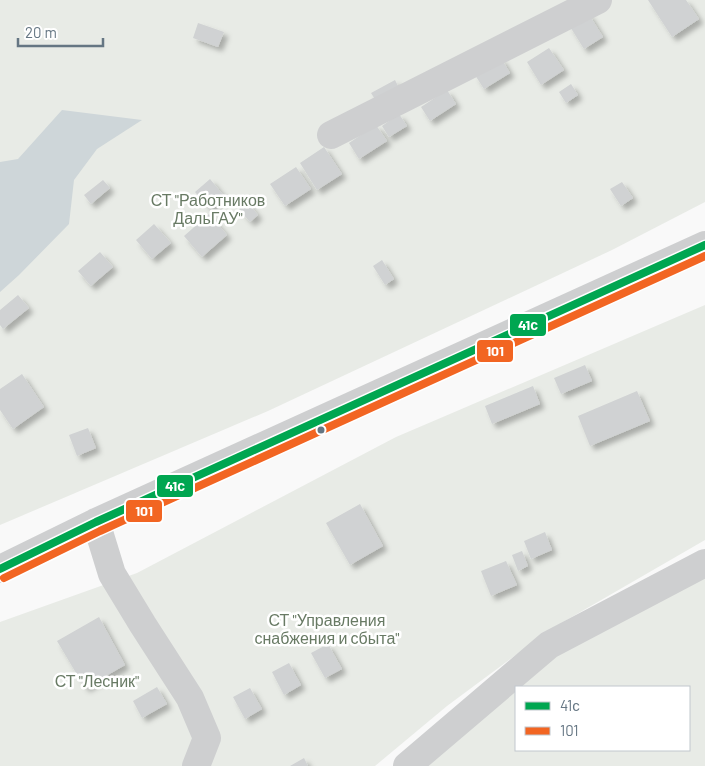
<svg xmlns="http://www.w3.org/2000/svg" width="705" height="766" font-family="Barlow,sans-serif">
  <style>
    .green { fill: #e8ebe6; fill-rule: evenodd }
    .water { fill: #ced6d9 }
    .building { fill: #d0d2d3; filter: url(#shadow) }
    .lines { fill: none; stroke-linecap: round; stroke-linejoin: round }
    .minor { stroke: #cecfd0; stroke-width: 28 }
    .bus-1-casing { stroke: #fff; stroke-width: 11 }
    .bus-2-casing { stroke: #fff; stroke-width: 11 }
    .bus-1 { stroke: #00a651; stroke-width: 8 }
    .bus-2 { stroke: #f26522; stroke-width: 8 }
    .bus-dot { fill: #657683; stroke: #fff; stroke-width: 2 }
    .labels { text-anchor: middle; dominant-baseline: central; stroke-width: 5; stroke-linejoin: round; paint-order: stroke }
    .park-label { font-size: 16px; fill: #687a64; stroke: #fff }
    .line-badge { stroke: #fff; stroke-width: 2 }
    .badge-label { font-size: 14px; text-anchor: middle; font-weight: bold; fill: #fff }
  </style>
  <defs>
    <filter id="shadow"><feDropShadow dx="4.5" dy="4.5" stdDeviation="2.5" flood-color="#0004"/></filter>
  </defs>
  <rect width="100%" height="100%" fill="#f9f9f9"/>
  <path class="green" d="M 0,0 L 705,0 L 705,202 L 612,250 L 268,411 L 0,525 Z
    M 705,305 L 705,540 L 551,629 L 447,706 L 375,766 L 0,766 L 0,622 L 137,573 L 396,437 Z
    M 705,569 L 705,766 L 401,766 L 495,684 ZM 516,687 L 689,687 L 689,750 L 516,750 Z"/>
  <path class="water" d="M 62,110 L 142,120 L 97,149 L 74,180 L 69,224 L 19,275 L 0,292 L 0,162 L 18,159 Z"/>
  <path class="building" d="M 648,0 L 686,0 L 699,19 L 672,37 Z
    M 588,13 L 603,37 L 584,49 L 569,25 Z
    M 198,23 L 224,32 L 218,47 L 193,38 Z
    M 549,48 L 564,70 L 541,85 L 527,62 Z
    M 501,58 L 510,73 L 484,89 L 475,75 Z
    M 395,80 L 400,90 L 378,104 L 371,93 Z
    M 571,84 L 578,95 L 566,103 L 559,92 Z
    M 447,90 L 456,104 L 430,121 L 421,107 Z
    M 399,114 L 407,126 L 389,137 L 382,126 Z
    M 376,125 L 387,141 L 359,159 L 349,143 Z
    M 324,147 L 342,174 L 317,190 L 300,163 Z
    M 296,167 L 311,189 L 285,206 L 270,184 Z
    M 210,179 L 224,196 L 210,209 L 195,192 Z
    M 103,180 L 110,188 L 91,204 L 84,195 Z
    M 622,182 L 633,198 L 621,206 L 610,189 Z
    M 247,202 L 258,215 L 250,222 L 239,209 Z
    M 209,214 L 227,235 L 202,257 L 184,236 Z
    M 154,224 L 171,243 L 152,259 L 136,240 Z
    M 100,252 L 113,267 L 91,286 L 78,271 Z
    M 382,260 L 394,279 L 385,285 L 373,266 Z
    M 18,295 L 29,308 L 3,329 L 0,325 L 0,310 Z
    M 585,365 L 592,381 L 561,394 L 554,378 Z
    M 22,374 L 44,407 L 13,429 L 0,410 L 0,389 Z
    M 533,386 L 540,404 L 492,424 L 485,406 Z
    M 637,391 L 650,421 L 590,446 L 578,416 Z
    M 88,428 L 96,448 L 77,456 L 69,435 Z
    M 360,504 L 383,546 L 350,565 L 326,523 Z
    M 545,532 L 552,550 L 531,559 L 524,541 Z
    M 522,551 L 528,566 L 518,571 L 512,555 Z
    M 506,561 L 517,585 L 491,596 L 481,571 Z
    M 99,617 L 125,665 L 85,688 L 57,641 Z
    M 328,644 L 342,669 L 325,678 L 311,653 Z
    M 289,663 L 301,685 L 284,695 L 272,672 Z
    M 157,687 L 167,704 L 142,718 L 133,701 Z
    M 250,688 L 262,709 L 245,719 L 233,697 Z
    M 304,758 L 308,766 L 290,766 Z"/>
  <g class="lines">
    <path class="minor" d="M 331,135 L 598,0
      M 96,522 L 112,574 L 143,625 L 190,698 L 207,738 L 196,766
      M 0,569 L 96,522 L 705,245
      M 407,766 L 549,645 L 705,563"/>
    <defs>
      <path id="bus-1" d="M 0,569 L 96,522 L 705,245"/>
      <path id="bus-2" d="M 4,578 L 100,531 L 705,256"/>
    </defs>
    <use href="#bus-1" class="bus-1-casing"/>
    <use href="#bus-2" class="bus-2-casing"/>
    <use href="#bus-1" class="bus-1"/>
    <use href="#bus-2" class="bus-2"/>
  </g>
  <circle class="bus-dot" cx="321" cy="430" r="4.5"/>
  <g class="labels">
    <g class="park-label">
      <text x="208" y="199">СТ "Работников<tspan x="208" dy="18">ДальГАУ"</tspan></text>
      <text x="327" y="619">СТ "Управления<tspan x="327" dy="18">снабжения и сбыта"</tspan></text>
      <text x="97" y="680">СТ "Лесник"</text>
    </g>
  </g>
  <g class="line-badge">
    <rect x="509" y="313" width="38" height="24" rx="5" fill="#00a651"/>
    <rect x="476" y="339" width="38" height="24" rx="5" fill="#f26522"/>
    <rect x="156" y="474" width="38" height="24" rx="5" fill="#00a651"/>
    <rect x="125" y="499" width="38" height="24" rx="5" fill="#f26522"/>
  </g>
  <g class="badge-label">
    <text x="528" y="330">41с</text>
    <text x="495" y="356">101</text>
    <text x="175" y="491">41с</text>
    <text x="144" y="516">101</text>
  </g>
  <rect x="515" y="686" width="175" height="65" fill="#ffffff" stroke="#c1c8cd"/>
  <rect x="525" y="702" width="25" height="8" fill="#00a651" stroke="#c1c8cd"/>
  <text x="560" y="711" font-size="15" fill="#657683">41с</text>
  <rect x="525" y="727" width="25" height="8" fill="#f26522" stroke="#c1c8cd"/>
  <text x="560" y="736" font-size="15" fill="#657683">101</text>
  <path d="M18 38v8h85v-8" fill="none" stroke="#657683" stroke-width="2.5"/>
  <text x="25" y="38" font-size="15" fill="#657683" stroke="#ffffff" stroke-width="4" paint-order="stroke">20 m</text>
</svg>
